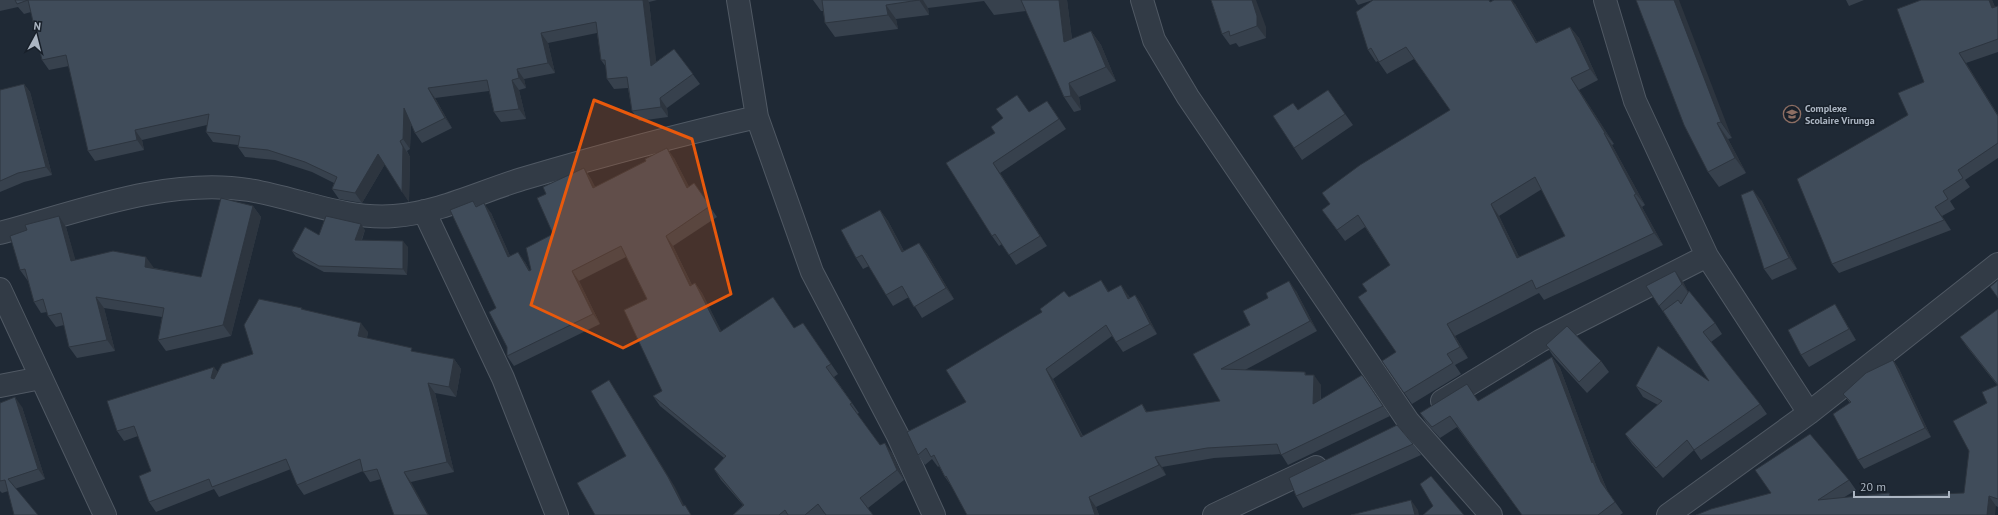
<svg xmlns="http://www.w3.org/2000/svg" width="1998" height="515" font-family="'PT Sans',sans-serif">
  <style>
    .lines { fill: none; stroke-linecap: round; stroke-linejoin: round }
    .minor-casing { stroke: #505964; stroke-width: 24 }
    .minor { stroke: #323b46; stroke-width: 22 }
    .wall { fill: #37414d; fill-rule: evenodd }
    .shaded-wall { fill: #2d353f }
    .building { fill: #404c5a; stroke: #2d353f; fill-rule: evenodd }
    .marked { fill: #e8590c; fill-opacity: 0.2; stroke: #e8590c; stroke-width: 3; stroke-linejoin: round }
    .labels { text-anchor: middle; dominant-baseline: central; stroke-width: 3; stroke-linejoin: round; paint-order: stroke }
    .poi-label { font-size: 10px; font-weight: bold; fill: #acb6c3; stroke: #18202a; text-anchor: start }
  </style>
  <rect width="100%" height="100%" fill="#1f2935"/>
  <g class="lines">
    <defs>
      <path id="minor" d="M 738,0 L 757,117 L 812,272 L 898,436 L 934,515
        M 1142,0 L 1154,40 L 1188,97 L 1408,421 L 1491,515
        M 1605,0 L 1635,101 L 1707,256 L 1809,413
        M 424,211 L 503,378 L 557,515
        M 0,233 C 78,212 167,177 249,190 C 297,198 345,220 394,216 C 438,213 480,192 522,179 C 600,156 678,135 757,117
        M 0,289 L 105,515
        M 0,386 L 41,378
        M 1442,401 L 1540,341 L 1707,256
        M 1214,515 L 1316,467
        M 1668,515 L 1809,413 L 1998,264"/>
    </defs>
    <use href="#minor" class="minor-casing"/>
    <use href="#minor" class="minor"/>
  </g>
  <path class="wall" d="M 0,0 L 657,0 L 649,2 L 656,62 L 674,49 L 700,84 L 667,108 L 668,117 L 639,121 L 632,111 L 628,88 L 614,89 L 607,79 L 606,67 L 601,60 L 597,33 L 548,43 L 555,73 L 524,79 L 526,88 L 519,90 L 526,119 L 501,122 L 494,112 L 489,91 L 435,98 L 452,128 L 422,143 L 415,133 L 411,124 L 410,149 L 407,151 L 410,157 L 409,202 L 385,164 L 362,203 L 339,199 L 332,189 L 334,183 L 312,172 L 275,160 L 245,157 L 238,147 L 238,145 L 213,142 L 206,132 L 207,125 L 142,140 L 144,150 L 95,161 L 88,151 L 69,66 L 49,70 L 42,60 L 31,12 L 24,14 L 18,7 L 0,11 Z
    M 813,0 L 1067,0 L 1072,39 L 1091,31 L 1101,45 L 1116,81 L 1079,97 L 1081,110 L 1074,112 L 1064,97 L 1026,11 L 994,15 L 984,1 L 928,8 L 929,15 L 896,19 L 898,29 L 835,37 L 825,23 L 823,11 L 821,11 Z
    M 1211,0 L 1266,27 L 1266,38 L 1239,47 L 1236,43 L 1230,45 L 1222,34 Z
    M 1355,0 L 1373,0 L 1358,5 Z
    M 1373,0 L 1491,2 L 1515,4 L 1537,42 L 1570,27 L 1579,38 L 1598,80 L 1579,90 L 1614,144 L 1612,145 L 1645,205 L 1642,207 L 1663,245 L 1544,300 L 1539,293 L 1455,336 L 1468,358 L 1455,365 L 1461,374 L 1412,404 L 1382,361 L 1396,352 L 1367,291 L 1390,265 L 1365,227 L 1345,241 L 1322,210 L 1330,204 L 1322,193 L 1450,110 L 1414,59 L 1387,74 L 1378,61 L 1376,62 L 1368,50 ZM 1542,189 L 1565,236 L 1519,257 L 1499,216 Z
    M 1636,0 L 1732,138 L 1728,139 L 1746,173 L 1719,187 L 1708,172 Z
    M 1846,0 L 1864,0 L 1849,6 Z
    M 1921,0 L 1992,0 L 1995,7 L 1998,6 L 1998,52 L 1966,63 L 1998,115 L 1998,158 L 1965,180 L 1970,187 L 1950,201 L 1955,209 L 1942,216 L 1951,230 L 1839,273 L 1832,264 L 1924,82 Z
    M 24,84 L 30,92 L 52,175 L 24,182 L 0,192 L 0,90 Z
    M 1328,90 L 1353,125 L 1302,160 L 1294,148 L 1298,110 Z
    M 1054,111 L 1066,129 L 1000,173 L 1047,246 L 1016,265 L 1002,244 L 999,246 L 992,236 L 946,163 L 995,133 L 1003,118 L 1029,112 Z
    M 674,158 L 689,187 L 694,183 L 717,217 L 673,246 L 692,285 L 695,283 L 702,293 L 721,331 L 794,328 L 803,323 L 838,374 L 834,377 L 859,413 L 857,414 L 880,445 L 892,453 L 904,480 L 868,508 L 873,515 L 826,515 L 825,514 L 825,515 L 733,515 L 743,505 L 721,480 L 714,469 L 724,458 L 660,406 L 653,396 L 662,391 L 647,299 L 626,257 L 579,281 L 600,324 L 514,366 L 507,356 L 507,347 L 496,308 L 473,201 L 477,206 L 491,213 L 510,256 L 525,262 L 530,271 L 531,270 L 553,234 L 546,194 L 584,168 L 591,179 L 595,187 Z
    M 1761,200 L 1797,269 L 1772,280 L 1764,269 Z
    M 253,206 L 261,217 L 231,336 L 166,351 L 158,340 L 162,317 L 104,308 L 115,351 L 77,358 L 69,347 L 64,325 L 56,327 L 48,316 L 47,312 L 41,313 L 34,302 L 28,281 L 20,270 L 66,227 L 75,260 L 154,268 L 201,277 Z
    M 880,210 L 888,221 L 904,251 L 919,243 L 927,254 L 954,299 L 922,318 L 909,297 L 893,306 L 886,295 L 869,266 L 863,269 L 856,258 Z
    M 365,230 L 362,240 L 408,247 L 407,275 L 324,272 L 296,257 L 292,251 L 319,235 Z
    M 1683,282 L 1688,292 L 1715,323 L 1722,334 L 1711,342 L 1760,404 L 1767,414 L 1701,460 L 1694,450 L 1663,478 L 1632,444 L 1625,434 L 1658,405 L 1643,397 L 1636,386 L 1709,381 L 1646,286 Z
    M 1109,291 L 1128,295 L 1130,298 L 1135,295 L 1142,305 L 1157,334 L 1123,352 L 1112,336 L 1053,379 L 1083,436 L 1142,404 L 1147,412 L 1220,401 L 1193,354 L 1250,325 L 1296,291 L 1317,331 L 1245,370 L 1305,372 L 1306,375 L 1321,385 L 1321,400 L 1362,375 L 1390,416 L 1288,465 L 1281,454 L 1214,458 L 1162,467 L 1166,475 L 1096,507 L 1099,515 L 967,515 L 952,487 L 945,477 L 939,466 L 938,467 L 932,459 L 925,465 L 918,455 L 966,402 L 1069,297 Z
    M 302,308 L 303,310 L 368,332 L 367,338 L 414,352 L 454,359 L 461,369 L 456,397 L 435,393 L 454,472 L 411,482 L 381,479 L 370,482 L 363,471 L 304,495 L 297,485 L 291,469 L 219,497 L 214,489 L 156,512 L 149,502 L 151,471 L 138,436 L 124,441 L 117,431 L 218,372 L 253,354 Z
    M 1998,309 L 1998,507 L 1996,506 L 1696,515 L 1849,480 L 1856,490 L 1843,498 L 1889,493 L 1891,496 L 1964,493 L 1987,403 L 1997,385 L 1967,347 L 1960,337 Z
    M 1842,316 L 1856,340 L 1809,367 L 1801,355 Z
    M 1546,345 L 1601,361 L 1609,372 L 1587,393 L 1553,356 Z
    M 1552,357 L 1560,368 L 1597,468 L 1600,473 L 1608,492 L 1623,513 L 1620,515 L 1522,515 L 1457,427 L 1440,438 L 1427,424 L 1420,413 L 1478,401 Z
    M 1893,360 L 1899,369 L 1931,437 L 1864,469 L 1858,460 L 1850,403 L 1843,394 Z
    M 0,403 L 22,407 L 45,479 L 2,493 L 0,491 Z
    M 1413,444 L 1421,455 L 1303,508 L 1296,496 Z"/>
  <path class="shaded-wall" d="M 643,0 L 648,0 L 649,2 L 658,76 L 651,66 Z
    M 919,0 L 923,0 L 928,8 L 929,15 Z
    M 1059,0 L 1067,0 L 1074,56 L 1064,42 Z
    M 1252,0 L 1256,0 L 1266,27 L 1266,38 L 1257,26 Z
    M 1511,0 L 1512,0 L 1515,4 L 1544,54 L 1536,43 Z
    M 1674,0 L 1679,0 L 1732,138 L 1721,122 Z
    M 1989,0 L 1992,0 L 1998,16 L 1992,8 Z
    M 886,5 L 896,19 L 898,29 L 888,15 Z
    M 1570,27 L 1579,38 L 1598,80 L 1590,69 Z
    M 1091,31 L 1101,45 L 1116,81 L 1106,67 Z
    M 541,33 L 548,43 L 555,73 L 548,63 Z
    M 1959,53 L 1966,63 L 1998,115 L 1998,116 Z
    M 517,69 L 524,79 L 526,88 L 519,78 Z
    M 1571,78 L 1579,90 L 1614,144 L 1605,133 Z
    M 512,80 L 519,90 L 526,119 L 519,109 Z
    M 1069,83 L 1079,97 L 1081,110 L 1071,96 Z
    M 24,84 L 30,92 L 52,175 L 46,167 Z
    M 428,88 L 435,98 L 452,128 L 445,118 Z
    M 660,98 L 667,108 L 668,117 L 661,107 Z
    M 1047,101 L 1054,111 L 1066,129 L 1059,119 Z
    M 404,108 L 411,118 L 410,149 L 403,139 Z
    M 1717,123 L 1728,139 L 1746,173 L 1735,158 Z
    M 135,130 L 142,140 L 144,150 L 137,140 Z
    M 1604,133 L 1612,145 L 1645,205 L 1636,194 Z
    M 400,141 L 410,157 L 409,202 L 402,192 Z
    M 667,148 L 674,158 L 695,198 L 687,188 Z
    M 378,154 L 385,164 L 362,203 L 355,193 Z
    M 993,163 L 1000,173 L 1047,246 L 1040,236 Z
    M 584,168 L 591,179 L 601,199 L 593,188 Z
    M 1753,190 L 1761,200 L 1797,269 L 1789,258 Z
    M 1634,195 L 1642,207 L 1663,245 L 1654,233 Z
    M 484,203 L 491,213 L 515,267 L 508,257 Z
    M 1491,204 L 1499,216 L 1525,269 L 1517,258 Z
    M 253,206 L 261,217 L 231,336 L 223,325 Z
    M 1935,207 L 1942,216 L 1951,230 L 1944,220 Z
    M 880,210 L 888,221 L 910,263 L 902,252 Z
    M 59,216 L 66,227 L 79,272 L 71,261 Z
    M 361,224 L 365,230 L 359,246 L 355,240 Z
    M 666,236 L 673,246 L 697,296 L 690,286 Z
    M 403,241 L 408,247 L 407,275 L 403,269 Z
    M 919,243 L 927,254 L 954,299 L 946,288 Z
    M 518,252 L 525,262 L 536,281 L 529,271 Z
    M 146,257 L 154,268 L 153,278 L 145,267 Z
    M 572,271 L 579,281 L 600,324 L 593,314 Z
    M 1675,271 L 1683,282 L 1690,295 L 1682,284 Z
    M 1101,280 L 1108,290 L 1115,302 L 1108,292 Z
    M 1289,281 L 1296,291 L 1317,331 L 1310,321 Z
    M 695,283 L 702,293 L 727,342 L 720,332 Z
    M 1121,285 L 1128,295 L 1135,309 L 1128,299 Z
    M 1135,295 L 1142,305 L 1157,334 L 1150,324 Z
    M 96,297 L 104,308 L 115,351 L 107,340 Z
    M 1835,304 L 1856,340 L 1849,329 Z
    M 361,323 L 368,332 L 365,345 L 358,336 Z
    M 1447,324 L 1455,336 L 1468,358 L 1460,347 Z
    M 1552,357 L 1560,368 L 1597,468 L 1600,473 L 1608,493 L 1601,482 L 1592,463 Z
    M 454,359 L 461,369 L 456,397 L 449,387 Z
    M 1893,360 L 1899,369 L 1931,437 L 1925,428 Z
    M 214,367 L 221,376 L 218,388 L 211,378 Z
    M 1046,369 L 1053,379 L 1088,447 L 1081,437 Z
    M 1314,375 L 1321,385 L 1320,414 L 1313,404 Z
    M 609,380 L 616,391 L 675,487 L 689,515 L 683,506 Z
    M 428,383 L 435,393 L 454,472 L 447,462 Z
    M 15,397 L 22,407 L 45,479 L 38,469 Z
    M 885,443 L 892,453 L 904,480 L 897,470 Z
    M 1155,457 L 1162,467 L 1166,475 L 1159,465 Z
    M 404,472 L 411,482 L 429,515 L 428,515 Z
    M 1989,496 L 1996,506 L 1995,515 L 1987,515 Z
    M 1089,497 L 1096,507 L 1099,515 L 1095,515 Z
    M 1411,500 L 1418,510 L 1419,515 L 1415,515 Z"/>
  <path class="building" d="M 15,0 L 643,0 L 651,66 L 674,49 L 693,74 L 660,98 L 661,107 L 632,111 L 627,77 L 607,79 L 605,60 L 601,60 L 596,22 L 541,33 L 548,63 L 517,69 L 519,78 L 512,80 L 519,109 L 494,112 L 487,80 L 428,88 L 445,118 L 415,133 L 404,108 L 403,139 L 400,141 L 403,147 L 402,192 L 378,154 L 355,193 L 332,189 L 337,177 L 305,162 L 268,150 L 238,147 L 240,136 L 206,132 L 209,114 L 135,130 L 137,140 L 88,151 L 66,55 L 42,60 L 28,0 L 17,4 Z
    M 822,0 L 919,0 L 886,5 L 888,15 L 825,23 Z
    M 1021,0 L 1059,0 L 1064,42 L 1091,31 L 1106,67 L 1069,83 L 1071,96 L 1064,97 Z
    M 1211,0 L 1252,0 L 1257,16 L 1257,26 L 1230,36 L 1229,31 L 1222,34 Z
    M 1373,0 L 1489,0 L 1490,2 L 1494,0 L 1511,0 L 1536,43 L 1570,27 L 1590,69 L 1571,78 L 1605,133 L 1604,133 L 1636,194 L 1634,195 L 1654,233 L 1536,289 L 1532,280 L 1447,324 L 1460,347 L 1447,354 L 1453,363 L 1404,393 L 1382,361 L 1396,352 L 1358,297 L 1367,291 L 1362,284 L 1390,265 L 1358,215 L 1337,230 L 1322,210 L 1330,204 L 1322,193 L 1360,165 L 1450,110 L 1406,47 L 1379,62 L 1371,48 L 1368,50 L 1356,12 ZM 1535,177 L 1565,236 L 1517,258 L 1491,204 Z
    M 1636,0 L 1674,0 L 1721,122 L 1717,123 L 1735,158 L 1708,172 L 1684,125 Z
    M 1921,0 L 1989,0 L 1992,8 L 1998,6 L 1998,39 L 1959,53 L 1998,116 L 1998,143 L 1958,170 L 1963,178 L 1943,191 L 1948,199 L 1935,207 L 1944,220 L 1832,264 L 1797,179 L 1908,115 L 1898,93 L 1924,82 L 1897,9 Z
    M 24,84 L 46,167 L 18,173 L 0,181 L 0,90 Z
    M 1328,90 L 1345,114 L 1294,148 L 1273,116 L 1293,103 L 1298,110 Z
    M 1017,95 L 1029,112 L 1047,101 L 1059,119 L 993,163 L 1040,236 L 1009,255 L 995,234 L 992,236 L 946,163 L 995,133 L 991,127 L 1003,118 L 996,109 Z
    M 667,148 L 687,188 L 694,183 L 710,206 L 666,236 L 690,286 L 695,283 L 720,332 L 773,297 L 794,328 L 803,323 L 831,364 L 826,367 L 852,403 L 850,404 L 880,445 L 885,443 L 897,470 L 860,498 L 873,515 L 826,515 L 818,504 L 805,515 L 788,515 L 785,510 L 779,515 L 733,515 L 744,505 L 714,469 L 726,456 L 653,396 L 662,391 L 624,310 L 647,299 L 621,246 L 572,271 L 593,314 L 507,356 L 507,347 L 489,312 L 496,308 L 450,210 L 473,201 L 476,207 L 484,203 L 508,257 L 518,252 L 529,271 L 531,270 L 526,248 L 553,234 L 537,198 L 546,194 L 543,187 L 584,168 L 593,188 L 646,161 L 645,159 Z
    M 1753,190 L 1789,258 L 1764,269 L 1741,195 Z
    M 221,198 L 253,206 L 223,325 L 158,340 L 164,308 L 96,297 L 107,340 L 69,347 L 61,313 L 48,316 L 43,299 L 34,302 L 25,269 L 20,270 L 10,236 L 27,230 L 25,225 L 59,216 L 71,261 L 113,251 L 146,257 L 145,267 L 201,277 Z
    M 880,210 L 902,252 L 919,243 L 946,288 L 914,307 L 902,286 L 886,295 L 862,255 L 856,258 L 841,230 Z
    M 326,216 L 361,224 L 355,240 L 403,241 L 403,269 L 319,266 L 292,251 L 305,227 L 319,235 Z
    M 1675,271 L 1682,284 L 1659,306 L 1646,286 Z
    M 1101,280 L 1108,292 L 1121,285 L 1128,299 L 1135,295 L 1150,324 L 1116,342 L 1106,325 L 1046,369 L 1081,437 L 1142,404 L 1146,412 L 1220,401 L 1193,354 L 1250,325 L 1243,311 L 1268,298 L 1266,293 L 1289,281 L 1310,321 L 1221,369 L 1305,372 L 1305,375 L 1314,375 L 1313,404 L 1362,375 L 1383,406 L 1281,455 L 1277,444 L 1207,448 L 1155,457 L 1159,465 L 1089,497 L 1095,515 L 967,515 L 946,476 L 945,477 L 934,455 L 931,457 L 926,448 L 918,455 L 907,432 L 966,402 L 946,370 L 1042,312 L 1040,309 L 1064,291 L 1069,297 Z
    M 1998,280 L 1998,298 L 1990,287 Z
    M 1689,291 L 1715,323 L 1703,332 L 1760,404 L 1694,450 L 1687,440 L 1656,468 L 1625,434 L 1662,401 L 1636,386 L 1658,346 L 1709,381 L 1663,311 L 1678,300 L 1681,304 Z
    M 259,299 L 302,308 L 301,309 L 361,323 L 358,336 L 412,348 L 411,351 L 454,359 L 449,387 L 428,383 L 447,462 L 404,472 L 428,515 L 394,515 L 377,469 L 363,472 L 360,459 L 297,485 L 286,459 L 212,487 L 209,479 L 149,502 L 139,476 L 151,471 L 134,426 L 117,431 L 107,401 L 214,367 L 211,378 L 214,379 L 222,364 L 253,354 L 244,325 Z
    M 1835,304 L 1849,329 L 1801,355 L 1788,330 Z
    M 1998,309 L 1998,499 L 1989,496 L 1987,515 L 1696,515 L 1711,509 L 1771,493 L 1755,470 L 1810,434 L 1849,480 L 1818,500 L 1889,493 L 1890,496 L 1964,493 L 1969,451 L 1953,421 L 1987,403 L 1982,392 L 1998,385 L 1960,337 Z
    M 1567,326 L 1601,361 L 1579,382 L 1546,345 Z
    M 1552,357 L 1592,463 L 1593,462 L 1601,482 L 1615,502 L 1598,515 L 1522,515 L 1450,416 L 1432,427 L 1420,413 L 1467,384 L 1478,401 Z
    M 1893,360 L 1925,428 L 1858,460 L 1833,414 L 1851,402 L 1843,394 L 1866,373 Z
    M 609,380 L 668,477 L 683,506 L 685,505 L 691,515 L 595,515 L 577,483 L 626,456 L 591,391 Z
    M 15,397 L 38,469 L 8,479 L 38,515 L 14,515 L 5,480 L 0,481 L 0,403 Z
    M 1397,425 L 1413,444 L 1296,496 L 1289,478 Z
    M 1431,476 L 1464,515 L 1423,515 L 1433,506 L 1420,484 Z
    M 1411,500 L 1415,515 L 1351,515 Z"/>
  <path class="marked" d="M 594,100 L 692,139 L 731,294 L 623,348 L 531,305 Z"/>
  <defs>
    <symbol id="school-ring" viewBox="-11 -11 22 22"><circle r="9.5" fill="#18202a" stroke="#8d6e63" stroke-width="1.5"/><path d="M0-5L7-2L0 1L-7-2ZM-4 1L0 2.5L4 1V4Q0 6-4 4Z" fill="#8d6e63"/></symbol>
  </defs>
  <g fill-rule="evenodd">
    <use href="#school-ring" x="1782" y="104" width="20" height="20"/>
  </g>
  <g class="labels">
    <g class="poi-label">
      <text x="1805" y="108">Complexe<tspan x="1805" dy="12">Scolaire Virunga</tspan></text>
    </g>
  </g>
  <g transform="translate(36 36) rotate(7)" stroke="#18202a" stroke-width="3" paint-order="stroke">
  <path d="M0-3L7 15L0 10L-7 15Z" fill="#acb6c3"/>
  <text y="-6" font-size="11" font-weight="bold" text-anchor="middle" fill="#acb6c3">N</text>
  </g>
  <path d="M1854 491v6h95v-6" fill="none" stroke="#acb6c3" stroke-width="2"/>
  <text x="1860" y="491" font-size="12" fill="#acb6c3" stroke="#18202a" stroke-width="3" paint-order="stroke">20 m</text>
</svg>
